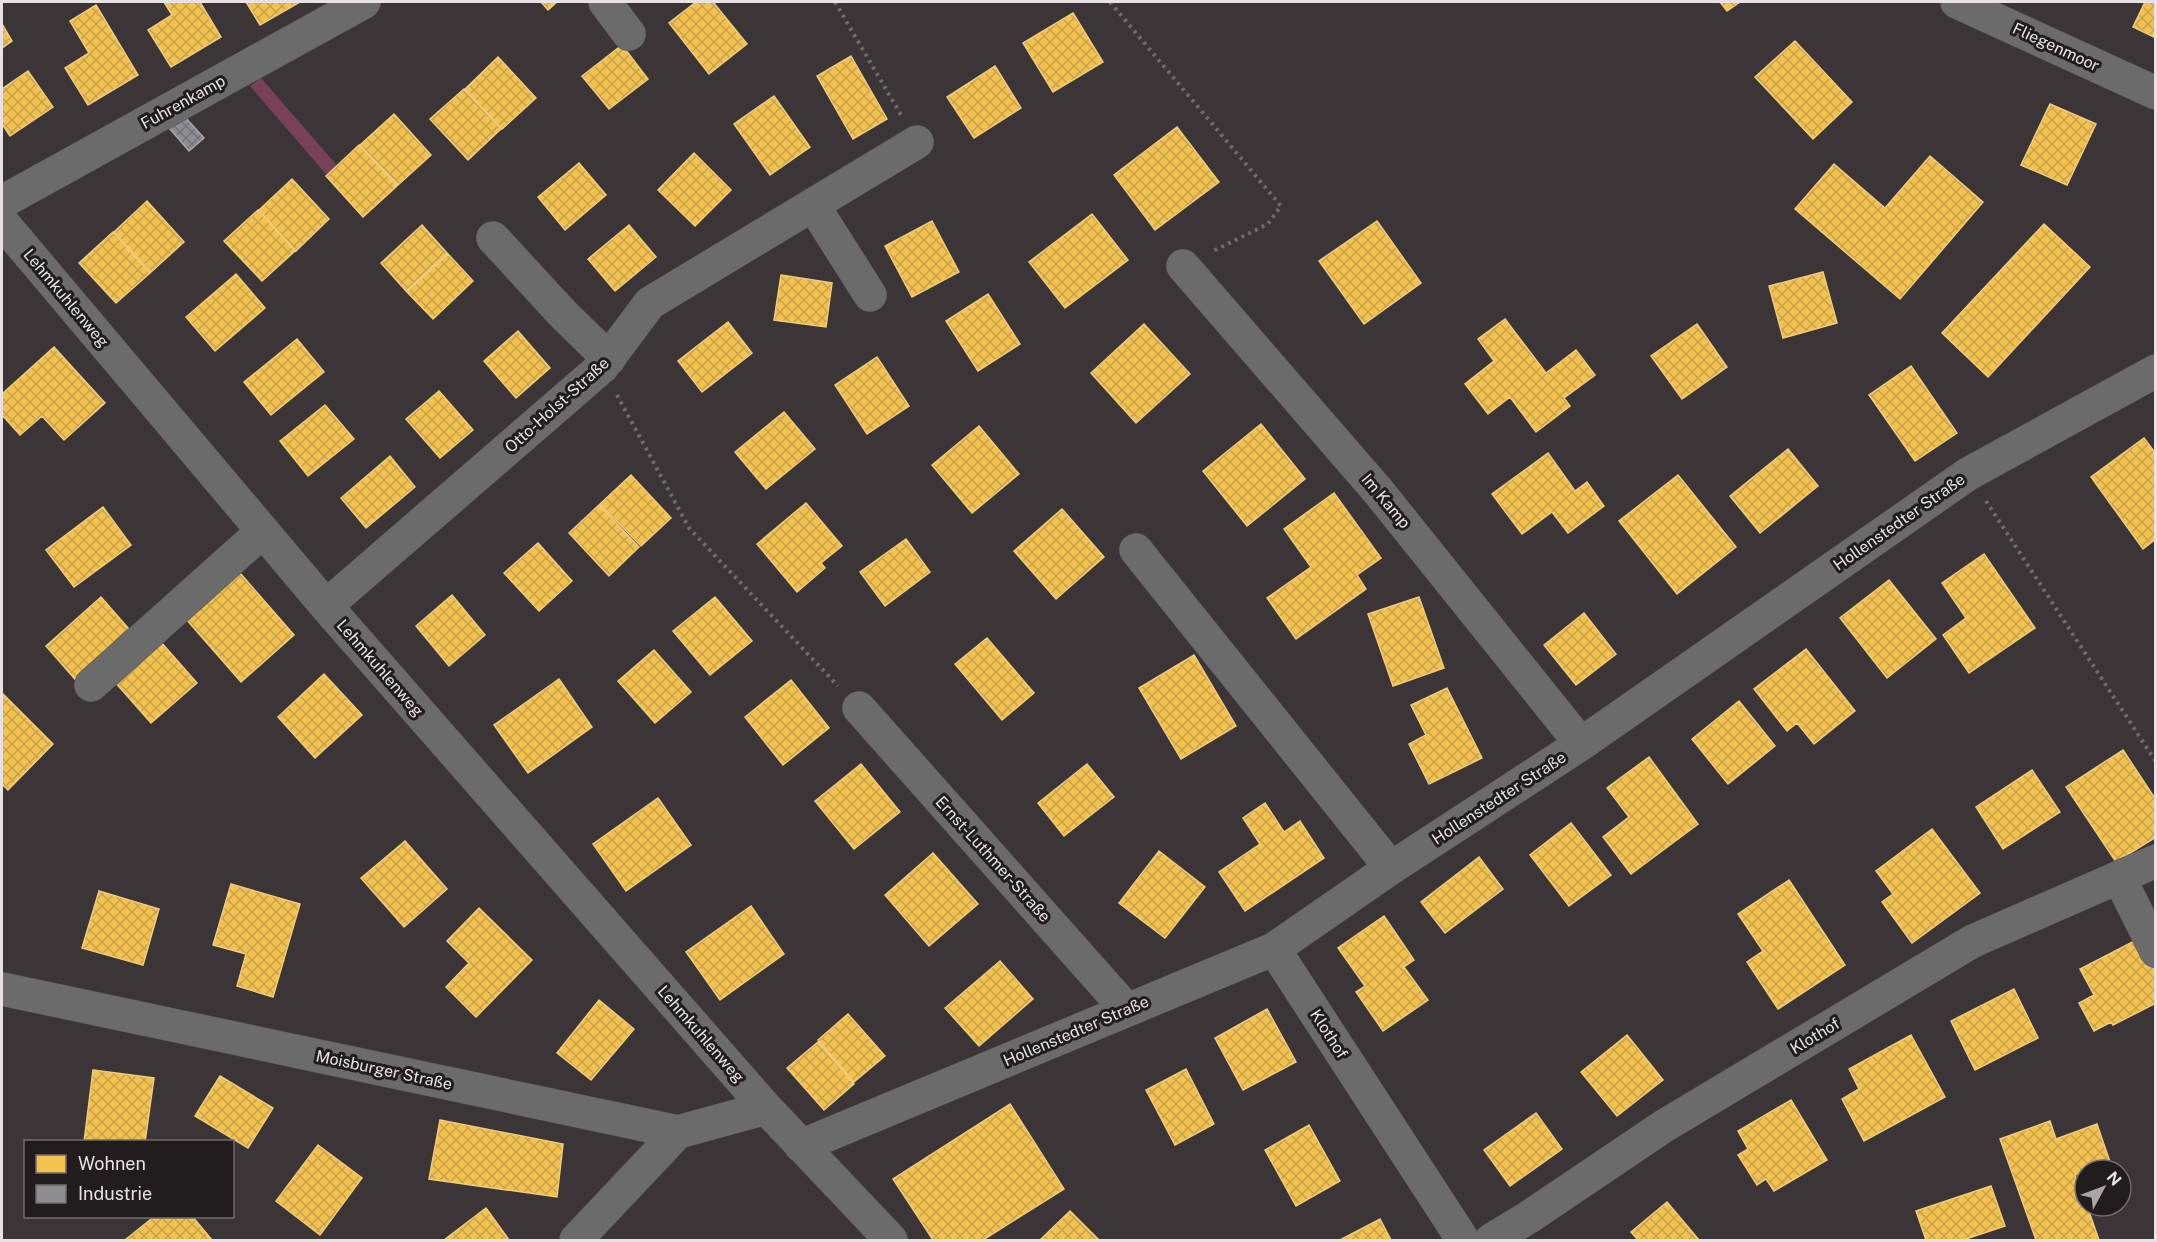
<svg xmlns="http://www.w3.org/2000/svg" width="2157" height="1242" font-family="'Public Sans',sans-serif">
  <style>
    .grass { fill: #784158 }
    .homes { fill: url(#homes-cross-hatch); stroke: #efcb7b; stroke-width: 1.5 }
    .industry { fill: url(#industry-cross-hatch); stroke: #a8a6ab; stroke-width: 1.5 }
    .lines { fill: none; stroke-linecap: round; stroke-linejoin: round }
    .minor-casing { stroke: #565253; stroke-width: 34 }
    .path { stroke: #6e6b6c; stroke-width: 4; stroke-dasharray: 3 4.5; stroke-linecap: butt }
    .minor { stroke: #6c6b6b; stroke-width: 33 }
    .labels { text-anchor: middle; dominant-baseline: central; stroke-width: 6; stroke-linejoin: round; paint-order: stroke }
    .street-label { font-size: 16px; fill: #e8e2e4; stroke: #211c1e }
  </style>
  <defs>
    <pattern id="homes-cross-hatch" width="8" height="8" patternUnits="userSpaceOnUse" patternTransform="scale(1.5)"><rect width="8" height="8" fill="#f2c14e"/><path d="M0 0l8 8M0 8l8-8" fill="none" stroke="#c7a24c"/></pattern>
    <pattern id="industry-cross-hatch" width="8" height="8" patternUnits="userSpaceOnUse" patternTransform="scale(1.5)"><rect width="8" height="8" fill="#8d8d92"/><path d="M0 0l8 8M0 8l8-8" fill="none" stroke="#747377"/></pattern>
  </defs>
  <rect width="100%" height="100%" fill="#3b3537"/>
  <path class="grass" d="M 261,78 L 360,192 L 350,202 L 250,86 Z"/>
  <path class="homes" d="M 164,2 L 200,2 L 221,37 L 171,67 L 148,30 L 172,15 Z
    M 246,2 L 300,2 L 260,25 Z
    M 541,2 L 557,2 L 548,10 Z
    M 696,2 L 713,2 L 747,44 L 709,74 L 669,23 Z
    M 1720,2 L 1740,2 L 1727,11 Z
    M 2145,2 L 2156,2 L 2156,38 L 2133,27 Z
    M 96,5 L 138,75 L 88,105 L 65,68 L 89,53 L 70,21 Z
    M 1073,13 L 1103,62 L 1053,92 L 1023,43 Z
    M 2,24 L 12,41 L 2,48 Z
    M 1795,41 L 1852,102 L 1813,139 L 1755,77 Z
    M 622,45 L 648,79 L 609,109 L 582,76 Z
    M 851,56 L 887,119 L 853,139 L 817,76 Z
    M 498,57 L 536,98 L 502,129 L 465,89 Z
    M 995,66 L 1021,108 L 974,138 L 947,97 Z
    M 28,71 L 53,107 L 10,136 L 2,124 L 2,89 Z
    M 464,89 L 501,129 L 468,160 L 430,119 Z
    M 774,96 L 810,147 L 770,175 L 734,124 Z
    M 2050,104 L 2096,124 L 2067,185 L 2021,165 Z
    M 394,114 L 431,155 L 398,185 L 360,145 Z
    M 1177,127 L 1219,182 L 1155,230 L 1114,175 Z
    M 359,145 L 397,186 L 363,217 L 326,176 Z
    M 694,153 L 731,190 L 695,226 L 658,190 Z
    M 1930,156 L 1983,202 L 1900,299 L 1795,209 L 1834,164 L 1885,208 Z
    M 579,163 L 606,195 L 565,230 L 538,197 Z
    M 292,179 L 329,219 L 296,251 L 259,210 Z
    M 147,201 L 184,242 L 151,272 L 114,232 Z
    M 258,210 L 295,251 L 262,281 L 224,241 Z
    M 1092,214 L 1128,260 L 1065,308 L 1029,262 Z
    M 932,221 L 959,272 L 912,297 L 885,246 Z
    M 1377,221 L 1421,283 L 1364,324 L 1319,261 Z
    M 2044,224 L 2090,267 L 1988,377 L 1942,333 Z
    M 422,225 L 447,253 L 406,291 L 381,263 Z
    M 629,225 L 656,257 L 615,291 L 588,259 Z
    M 113,232 L 150,273 L 116,303 L 79,263 Z
    M 448,254 L 473,281 L 433,319 L 407,292 Z
    M 1823,272 L 1837,323 L 1783,338 L 1769,286 Z
    M 236,274 L 265,308 L 215,351 L 186,317 Z
    M 781,275 L 832,283 L 826,327 L 774,320 Z
    M 988,294 L 1020,344 L 978,371 L 946,321 Z
    M 1505,319 L 1546,373 L 1576,350 L 1595,375 L 1564,398 L 1570,406 L 1536,432 L 1510,397 L 1488,414 L 1465,384 L 1494,361 L 1478,339 Z
    M 728,322 L 752,353 L 702,392 L 678,361 Z
    M 1144,324 L 1190,374 L 1136,423 L 1091,373 Z
    M 1697,324 L 1727,367 L 1682,399 L 1651,356 Z
    M 518,331 L 550,368 L 516,398 L 484,361 Z
    M 297,339 L 324,372 L 271,415 L 244,382 Z
    M 54,347 L 105,403 L 64,440 L 42,416 L 20,435 L 2,415 L 2,394 Z
    M 877,357 L 909,406 L 867,434 L 835,385 Z
    M 1911,366 L 1957,433 L 1915,461 L 1869,395 Z
    M 439,391 L 473,430 L 440,458 L 406,419 Z
    M 325,405 L 354,439 L 308,476 L 280,441 Z
    M 784,412 L 815,449 L 766,489 L 735,452 Z
    M 1261,424 L 1305,479 L 1247,526 L 1203,471 Z
    M 979,426 L 1019,474 L 972,513 L 932,465 Z
    M 2144,438 L 2156,454 L 2156,539 L 2143,549 L 2091,477 Z
    M 1788,449 L 1818,486 L 1760,533 L 1730,496 Z
    M 1548,453 L 1575,491 L 1587,482 L 1604,506 L 1568,533 L 1552,512 L 1522,534 L 1492,494 Z
    M 390,456 L 415,487 L 366,528 L 341,498 Z
    M 631,475 L 671,518 L 641,546 L 600,504 Z
    M 1678,475 L 1736,547 L 1677,594 L 1619,521 Z
    M 1334,493 L 1381,558 L 1357,575 L 1366,589 L 1296,639 L 1267,598 L 1311,567 L 1284,529 Z
    M 806,503 L 842,546 L 821,563 L 825,568 L 797,592 L 757,544 Z
    M 599,505 L 639,547 L 609,576 L 569,533 Z
    M 103,507 L 131,545 L 74,587 L 46,550 Z
    M 1062,509 L 1104,557 L 1056,599 L 1014,551 Z
    M 906,539 L 930,572 L 885,606 L 860,572 Z
    M 538,543 L 572,581 L 539,611 L 504,573 Z
    M 1984,554 L 2035,628 L 1969,673 L 1943,635 L 1966,618 L 1942,583 Z
    M 240,573 L 294,635 L 241,682 L 186,619 Z
    M 1889,580 L 1936,639 L 1887,678 L 1840,618 Z
    M 452,595 L 485,635 L 449,666 L 416,626 Z
    M 101,597 L 135,636 L 80,685 L 46,646 Z
    M 715,597 L 752,641 L 710,675 L 673,631 Z
    M 1419,597 L 1444,668 L 1393,686 L 1368,614 Z
    M 1584,613 L 1616,654 L 1576,685 L 1544,645 Z
    M 987,638 L 1034,693 L 1002,720 L 955,664 Z
    M 160,641 L 197,683 L 151,723 L 114,681 Z
    M 1806,649 L 1855,711 L 1814,744 L 1797,723 L 1787,731 L 1754,689 Z
    M 654,650 L 691,692 L 655,723 L 618,681 Z
    M 1194,655 L 1236,726 L 1181,759 L 1139,688 Z
    M 324,674 L 362,715 L 315,758 L 278,717 Z
    M 559,679 L 592,727 L 528,773 L 494,725 Z
    M 791,680 L 829,728 L 783,765 L 745,717 Z
    M 1447,688 L 1482,758 L 1429,784 L 1409,744 L 1426,735 L 1411,705 Z
    M 2,693 L 53,744 L 8,790 L 2,784 Z
    M 1739,701 L 1775,746 L 1728,784 L 1692,739 Z
    M 2123,750 L 2156,800 L 2156,837 L 2116,862 L 2066,787 Z
    M 1649,757 L 1698,824 L 1631,874 L 1603,837 L 1629,817 L 1607,788 Z
    M 861,764 L 900,812 L 854,849 L 815,801 Z
    M 1087,764 L 1114,797 L 1064,836 L 1038,803 Z
    M 2032,770 L 2060,812 L 2003,849 L 1976,807 Z
    M 658,798 L 691,845 L 626,891 L 593,844 Z
    M 1265,803 L 1284,832 L 1300,821 L 1324,858 L 1245,911 L 1219,872 L 1260,844 L 1243,818 Z
    M 1571,823 L 1611,875 L 1569,906 L 1530,855 Z
    M 1932,829 L 1980,893 L 1912,943 L 1882,902 L 1893,894 L 1876,871 Z
    M 405,841 L 447,889 L 404,927 L 361,878 Z
    M 1159,851 L 1205,887 L 1165,938 L 1119,903 Z
    M 933,853 L 978,904 L 929,946 L 885,895 Z
    M 1479,857 L 1503,889 L 1445,933 L 1421,902 Z
    M 1789,880 L 1845,965 L 1778,1009 L 1747,962 L 1763,951 L 1738,914 Z
    M 231,884 L 300,904 L 273,997 L 237,986 L 246,954 L 213,945 Z
    M 99,891 L 159,909 L 143,965 L 82,948 Z
    M 751,906 L 784,954 L 720,1000 L 686,952 Z
    M 479,908 L 532,960 L 476,1017 L 446,987 L 469,963 L 447,941 Z
    M 1384,916 L 1414,960 L 1404,967 L 1428,1000 L 1383,1031 L 1356,992 L 1365,986 L 1338,948 Z
    M 2144,936 L 2156,959 L 2156,1003 L 2113,1025 L 2111,1022 L 2094,1031 L 2079,1003 L 2094,995 L 2080,969 Z
    M 1000,961 L 1033,999 L 979,1046 L 945,1008 Z
    M 2014,989 L 2038,1038 L 1975,1070 L 1951,1021 Z
    M 599,1000 L 634,1029 L 591,1080 L 557,1053 Z
    M 1267,1009 L 1296,1062 L 1243,1090 L 1215,1038 Z
    M 848,1014 L 885,1056 L 854,1082 L 818,1040 Z
    M 1627,1035 L 1663,1080 L 1617,1116 L 1581,1072 Z
    M 1911,1035 L 1945,1097 L 1864,1141 L 1842,1099 L 1859,1089 L 1849,1069 Z
    M 818,1042 L 854,1084 L 824,1110 L 787,1068 Z
    M 1186,1069 L 1214,1124 L 1175,1145 L 1146,1090 Z
    M 93,1070 L 154,1078 L 145,1142 L 84,1142 Z
    M 220,1076 L 273,1108 L 248,1148 L 195,1116 Z
    M 1791,1100 L 1827,1160 L 1774,1191 L 1766,1179 L 1757,1185 L 1738,1155 L 1748,1149 L 1738,1131 Z
    M 1010,1104 L 1064,1189 L 983,1240 L 933,1240 L 893,1179 Z
    M 1536,1113 L 1562,1149 L 1510,1186 L 1484,1150 Z
    M 440,1120 L 563,1144 L 557,1197 L 429,1179 Z
    M 2050,1121 L 2056,1139 L 2097,1124 L 2110,1162 L 2075,1175 L 2085,1206 L 2087,1206 L 2099,1240 L 2036,1240 L 2000,1139 Z
    M 1309,1125 L 1340,1181 L 1296,1206 L 1265,1150 Z
    M 318,1145 L 362,1178 L 320,1235 L 276,1201 Z
    M 1991,1186 L 2005,1226 L 1963,1240 L 1926,1240 L 1916,1211 Z
    M 1667,1202 L 1699,1240 L 1638,1240 L 1631,1232 Z
    M 486,1208 L 509,1240 L 444,1240 Z
    M 1070,1211 L 1099,1240 L 1040,1240 Z
    M 155,1216 L 192,1216 L 212,1240 L 125,1240 Z
    M 1380,1219 L 1391,1240 L 1340,1240 Z"/>
  <path class="industry" d="M 184,116 L 204,138 L 189,151 L 170,129 Z"/>
  <g class="lines">
    <defs>
      <path id="minor" d="M 605,2 L 629,34
        M 1957,2 L 2156,93
        M 2,202 L 364,2
        M 813,205 L 870,295
        M 2,222 L 326,606 L 766,1108 L 891,1240
        M 493,238 L 563,314 L 609,359
        M 1183,266 L 1378,491 L 1581,744
        M 1136,550 L 1391,868
        M 326,606 L 602,367 L 650,303 L 917,142
        M 91,685 L 263,531
        M 859,708 L 1127,1010
        M 2119,877 L 2156,951
        M 1274,949 L 1463,1240
        M 2,989 L 678,1132 L 766,1108
        M 801,1146 L 1274,949 L 1391,868 L 1581,744 L 1968,474 L 2156,371
        M 576,1240 L 678,1132
        M 1491,1240 L 1529,1217 L 1664,1126 L 1973,941 L 2156,861"/>
    </defs>
    <use href="#minor" class="minor-casing"/>
    <path class="path" d="M 835,2 L 901,115
      M 1110,2 L 1281,206 L 1268,224 L 1213,251
      M 617,395 L 689,528 L 838,686
      M 1986,501 L 2156,762"/>
    <use href="#minor" class="minor"/>
  </g>
  <g class="labels">
    <g class="street-label">
      <text transform="translate(2056 47) rotate(25)">Fliegenmoor</text>
      <text transform="translate(183 102) rotate(-29)">Fuhrenkamp</text>
      <text transform="translate(66 298) rotate(50)">Lehmkuhlenweg</text>
      <text transform="translate(557 405) rotate(-42)">Otto-Holst-Straße</text>
      <text transform="translate(1386 501) rotate(50)">Im Kamp</text>
      <text transform="translate(1899 522) rotate(-35)">Hollenstedter Straße</text>
      <text transform="translate(380 668) rotate(49)">Lehmkuhlenweg</text>
      <text transform="translate(1499 798) rotate(-33)">Hollenstedter Straße</text>
      <text transform="translate(993 859) rotate(48)">Ernst-Luthmer-Straße</text>
      <text transform="translate(1076 1031) rotate(-23)">Hollenstedter Straße</text>
      <text transform="translate(701 1034) rotate(49)">Lehmkuhlenweg</text>
      <text transform="translate(1329 1034) rotate(57)">Klothof</text>
      <text transform="translate(1815 1036) rotate(-31)">Klothof</text>
      <text transform="translate(384 1070) rotate(12)">Moisburger Straße</text>
    </g>
  </g>
  <rect width="2157" height="1242" fill="none" stroke="#e8e2e4" stroke-width="6"/>
  <rect x="24" y="1140" width="210" height="78" fill="#211c1e" stroke="#716b6d" stroke-width="1.5"/>
  <rect x="36" y="1155" width="30" height="18" fill="#f2c14e" stroke="#716b6d" stroke-width="1.5"/>
  <text x="78" y="1170" font-size="18" fill="#e8e2e4">Wohnen</text>
  <rect x="36" y="1185" width="30" height="18" fill="#8d8d92" stroke="#716b6d" stroke-width="1.5"/>
  <text x="78" y="1200" font-size="18" fill="#e8e2e4">Industrie</text>
  <g transform="translate(2103 1188) rotate(49)"><circle r="28" fill="#211c1e" stroke="#716b6d" stroke-width="1.5"/>
  <path d="M0-4.5L10 22L0 15L-10 22Z" fill="#aba5a7"/>
  <text y="-9" font-size="16" font-weight="bold" text-anchor="middle" fill="#e8e2e4">N</text>
  </g>
</svg>
